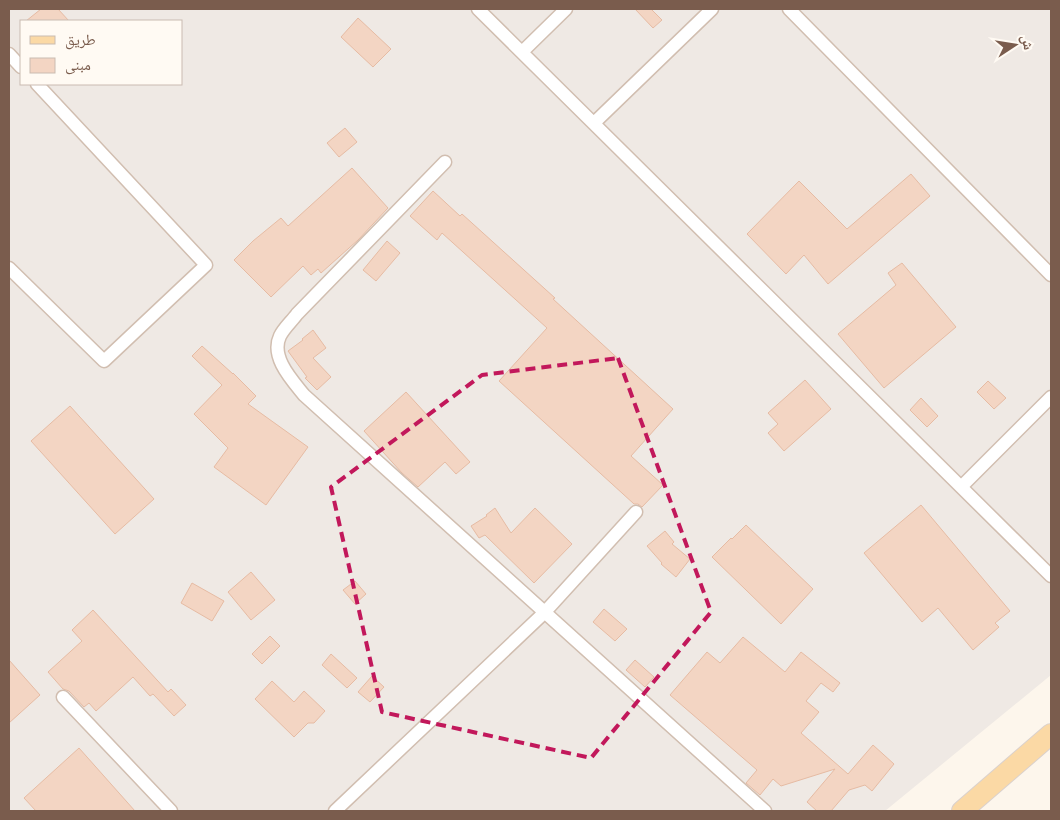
<svg xmlns="http://www.w3.org/2000/svg" width="1060" height="820" font-family="'Noto Sans','Noto Naskh Arabic',sans-serif">
  <style>
    .industrial { fill: #efe9e4; fill-rule: evenodd }
    .building { fill: #f3d5c3; stroke: #e6bba3 }
    .lines { fill: none; stroke-linecap: round; stroke-linejoin: round }
    .street-casing { stroke: #d1beb0; stroke-width: 15 }
    .primary-casing { stroke: #dad1cd; stroke-width: 22 }
    .street { stroke: #fff; stroke-width: 12 }
    .primary { stroke: #fbd9a5; stroke-width: 20 }
    .marked { fill: none; stroke: #c2185b; stroke-width: 4; stroke-dasharray: 10 6; stroke-linejoin: round }
  </style>
  <rect width="100%" height="100%" fill="#fdf6ec"/>
  <path class="industrial" d="M 9,9 L 1051,9 L 1051,675 L 885,811 L 9,811 ZM 21,21 L 181,21 L 181,84 L 21,84 Z"/>
  <path class="building" d="M 41,9 L 58,9 L 69,21 L 26,21 Z
    M 635,9 L 651,9 L 662,20 L 653,28 Z
    M 358,18 L 391,49 L 373,67 L 341,37 Z
    M 345,128 L 357,142 L 339,157 L 327,143 Z
    M 352,168 L 388,208 L 358,240 L 321,273 L 318,269 L 311,275 L 303,266 L 271,297 L 234,260 L 253,241 L 281,218 L 288,226 Z
    M 911,174 L 930,196 L 828,284 L 804,255 L 786,274 L 747,234 L 799,181 L 847,229 Z
    M 433,191 L 460,216 L 462,214 L 555,298 L 553,299 L 673,409 L 631,456 L 663,485 L 642,507 L 638,504 L 634,504 L 499,381 L 547,328 L 442,233 L 437,240 L 410,216 Z
    M 387,241 L 400,253 L 376,281 L 363,270 Z
    M 902,263 L 956,327 L 884,388 L 838,334 L 896,285 L 888,273 Z
    M 313,330 L 326,348 L 313,358 L 331,377 L 317,390 L 305,378 L 307,377 L 288,351 L 303,340 L 302,339 Z
    M 202,346 L 233,374 L 233,373 L 256,396 L 248,404 L 308,447 L 266,505 L 214,467 L 228,448 L 194,414 L 222,385 L 192,356 Z
    M 805,380 L 831,409 L 784,451 L 768,433 L 778,424 L 768,413 Z
    M 988,381 L 1006,398 L 994,409 L 977,392 Z
    M 406,392 L 470,462 L 456,474 L 445,462 L 418,487 L 402,473 L 364,431 Z
    M 921,398 L 938,416 L 927,427 L 910,410 Z
    M 70,406 L 154,499 L 115,534 L 31,441 Z
    M 921,505 L 1010,611 L 995,623 L 999,627 L 973,650 L 938,608 L 922,622 L 864,553 Z
    M 495,508 L 511,533 L 535,508 L 572,544 L 534,583 L 485,535 L 479,538 L 471,526 L 487,516 L 486,515 Z
    M 746,525 L 813,589 L 781,624 L 712,557 L 731,538 L 732,539 Z
    M 665,531 L 674,542 L 672,544 L 690,559 L 676,577 L 661,564 L 662,563 L 647,546 Z
    M 251,572 L 275,600 L 251,620 L 228,592 Z
    M 355,581 L 366,594 L 355,604 L 343,590 Z
    M 192,583 L 224,601 L 212,621 L 181,603 Z
    M 604,609 L 627,629 L 615,641 L 593,622 Z
    M 93,610 L 168,692 L 171,689 L 186,705 L 174,716 L 153,694 L 150,696 L 133,677 L 96,711 L 89,703 L 84,707 L 69,691 L 63,689 L 48,672 L 82,641 L 72,630 Z
    M 270,636 L 280,646 L 262,664 L 252,654 Z
    M 743,637 L 785,672 L 801,652 L 840,683 L 833,692 L 821,683 L 806,701 L 819,712 L 801,733 L 848,774 L 873,745 L 894,764 L 872,791 L 865,785 L 849,790 L 831,811 L 817,811 L 807,802 L 835,769 L 781,786 L 773,779 L 760,795 L 746,783 L 757,770 L 670,695 L 707,652 L 720,663 Z
    M 331,654 L 357,678 L 347,688 L 322,665 Z
    M 9,660 L 40,695 L 9,723 Z
    M 635,660 L 654,677 L 645,687 L 626,670 Z
    M 372,676 L 384,687 L 370,702 L 358,692 Z
    M 272,681 L 294,702 L 304,691 L 325,711 L 314,723 L 308,723 L 294,737 L 255,699 Z
    M 79,748 L 135,811 L 36,811 L 24,798 Z"/>
  <g class="lines">
    <defs>
      <path id="street" d="M 478,9 L 1051,576
        M 789,9 L 1051,275
        M 522,52 L 566,9
        M 9,54 L 21,67
        M 594,123 L 712,9
        M 445,162 L 297,314 C 292,321 284,328 280,336 C 270,357 292,380 304,395 L 765,811
        M 9,268 L 104,361 L 206,265 L 37,84
        M 961,487 L 1051,397
        M 63,697 L 171,811
        M 335,811 L 544,613 L 636,512"/>
      <path id="primary" d="M 962,811 L 1051,734"/>
    </defs>
    <use href="#street" class="street-casing"/>
    <use href="#primary" class="primary-casing"/>
    <use href="#street" class="street"/>
    <use href="#primary" class="primary"/>
  </g>
  <path class="marked" d="M 618,358 L 711,612 L 591,758 L 382,712 L 331,487 L 482,375 Z"/>
  <rect width="1060" height="820" fill="none" stroke="#7a5c4d" stroke-width="20"/>
  <rect x="20" y="20" width="162" height="65" fill="#fffaf3" stroke="#cabbb1"/>
  <rect x="30" y="36" width="25" height="8" fill="#fbd9a5" stroke="#cabbb1"/>
  <text x="65" y="45" font-size="15" fill="#7a5c4d">طريق</text>
  <rect x="30" y="58" width="25" height="15" fill="#f3d5c3" stroke="#cabbb1"/>
  <text x="65" y="70" font-size="15" fill="#7a5c4d">مبنى</text>
  <g transform="translate(1015 45) rotate(78)" stroke="#fffaf3" stroke-width="4" paint-order="stroke">
  <path d="M0-4L9 19L0 12L-9 19Z" fill="#7a5c4d"/>
  <text y="-8" font-size="14" font-weight="bold" text-anchor="middle" fill="#7a5c4d">ش</text>
  </g>
</svg>
